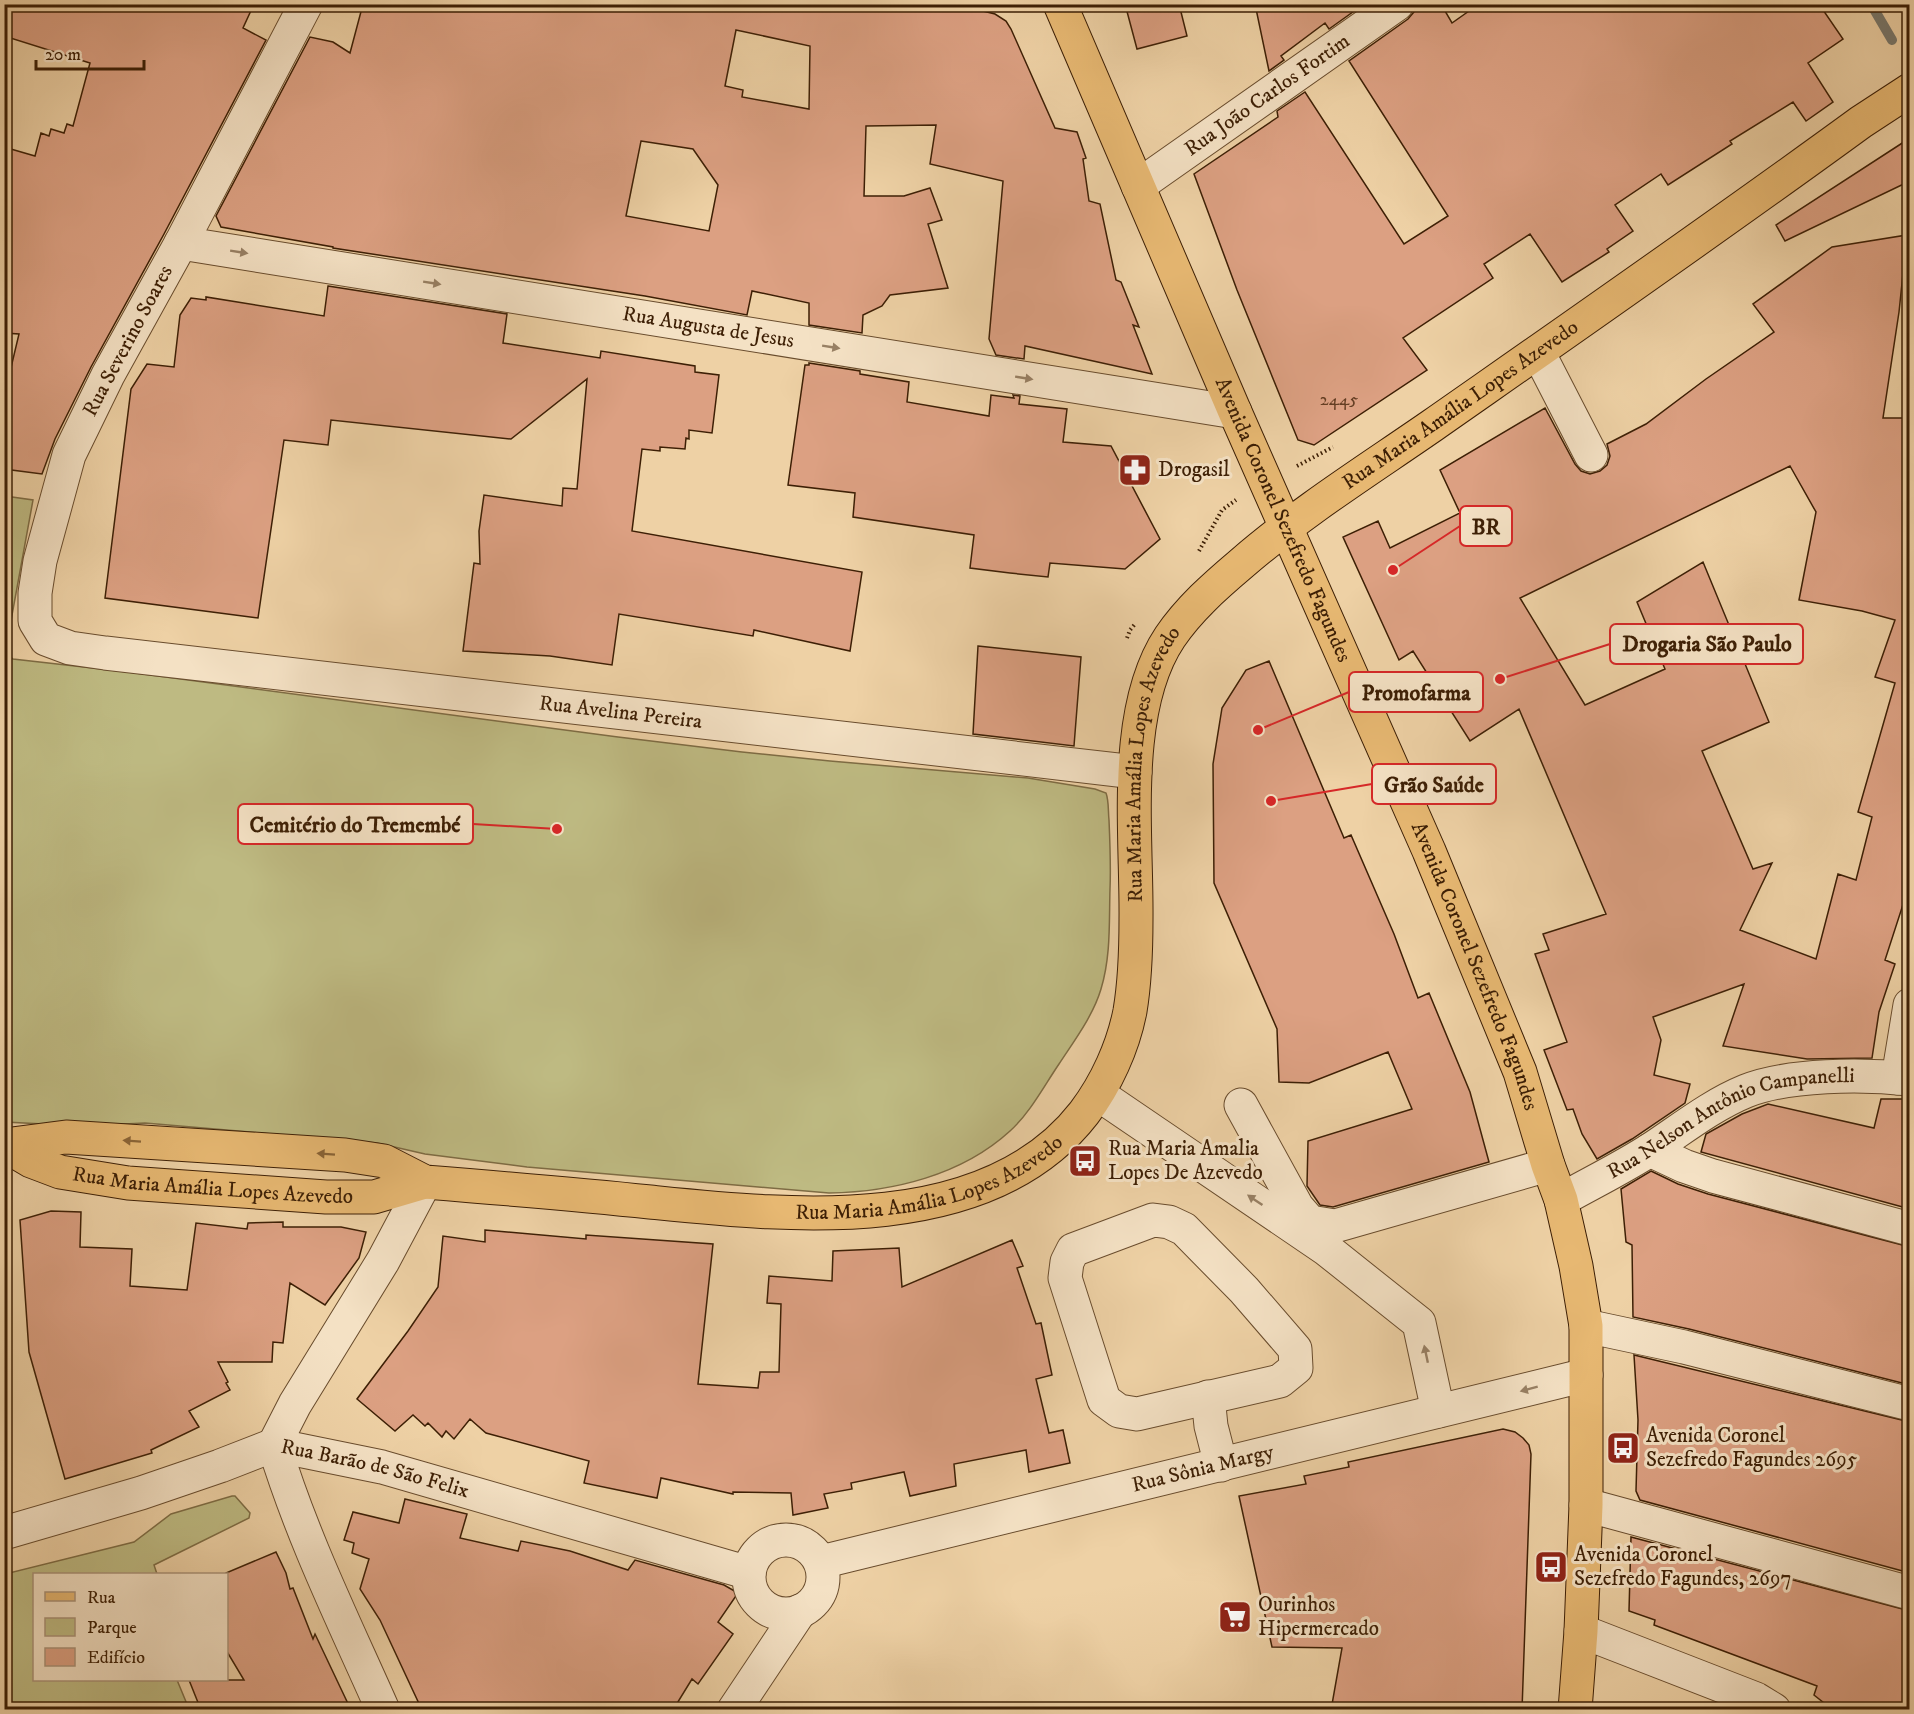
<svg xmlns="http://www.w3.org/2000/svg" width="1914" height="1714" font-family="'IM FELL DW Pica',serif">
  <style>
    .green { fill: #beba82; stroke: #7e6c44; stroke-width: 1.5 }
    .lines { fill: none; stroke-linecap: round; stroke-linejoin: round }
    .stream { stroke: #78786d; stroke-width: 10 }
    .building { fill: #dca082; stroke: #3d1f05; stroke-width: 1.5; fill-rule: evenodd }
    .minor-casing { stroke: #694c2d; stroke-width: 35 }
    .major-casing { stroke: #3d1f05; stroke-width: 35 }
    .path { stroke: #3d1f05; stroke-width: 4; stroke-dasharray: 1.5 3; stroke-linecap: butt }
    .minor { stroke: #f4e1c4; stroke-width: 33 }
    .major { stroke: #e7b872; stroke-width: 33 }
    .oneway { fill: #988064 }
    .oneway2 { fill: #8a6436 }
    .labels { text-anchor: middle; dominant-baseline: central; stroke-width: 6; stroke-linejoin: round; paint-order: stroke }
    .number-label { font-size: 18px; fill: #653f24 }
    .street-label { font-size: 21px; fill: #3d1f05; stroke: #f4e1c4 }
    .poi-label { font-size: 21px; fill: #3d1f05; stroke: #f4e1c4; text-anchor: start }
    .leader { fill: none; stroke: #d62828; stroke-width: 2 }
    .callout-dot { fill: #d62828; stroke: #f4e1c4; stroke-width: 2 }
    .callout { fill: #f4e1c4; stroke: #d62828; stroke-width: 2 }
    .callout-label { font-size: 22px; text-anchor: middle; font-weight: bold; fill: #3d1f05 }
  </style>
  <rect width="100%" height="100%" fill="#eed1a5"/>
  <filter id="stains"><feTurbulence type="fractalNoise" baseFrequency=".00333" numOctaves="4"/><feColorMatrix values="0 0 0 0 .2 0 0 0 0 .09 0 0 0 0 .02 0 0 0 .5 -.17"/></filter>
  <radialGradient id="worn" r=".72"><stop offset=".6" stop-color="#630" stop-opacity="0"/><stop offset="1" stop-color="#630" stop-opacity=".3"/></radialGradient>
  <path class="green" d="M 5,496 L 33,500 L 6,648 L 7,654 L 13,659 L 128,672 L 618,737 L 742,752 L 830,761 L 1028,778 L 1095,789 L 1106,793 C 1109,801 1108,811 1109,820 C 1110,843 1111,866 1110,889 C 1109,922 1111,956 1101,989 C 1093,1016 1074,1041 1059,1064 C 1044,1086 1030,1113 1010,1131 C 962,1175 893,1192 829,1193 L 527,1167 L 425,1154 L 377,1143 L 145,1123 L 82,1126 L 5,1122 Z
    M 232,1496 L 235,1496 L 250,1513 L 249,1518 L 154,1565 L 157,1574 L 34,1574 L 34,1680 L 177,1680 L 189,1709 L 5,1709 L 5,1574 L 134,1542 L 171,1514 Z"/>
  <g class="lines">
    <path class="stream" d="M 1871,4 L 1892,40"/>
  </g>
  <path class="building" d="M 4,4 L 254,4 L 243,28 L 266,40 L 164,234 L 91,367 L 55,439 L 42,474 L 4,469 L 4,397 L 19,334 L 4,333 L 4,147 L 35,156 L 41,133 L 49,136 L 51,129 L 64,133 L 67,124 L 73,126 L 90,63 L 4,36 Z
    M 363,4 L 955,4 L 995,14 L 1006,21 L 1011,29 L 1055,128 L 1077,132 L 1086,158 L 1083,159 L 1089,201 L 1100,204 L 1116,280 L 1121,282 L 1139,327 L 1133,325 L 1152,374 L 1025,346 L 1024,359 L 996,355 L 989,339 L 1003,181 L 930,164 L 936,125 L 866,126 L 864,196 L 904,196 L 930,188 L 942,220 L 928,224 L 948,288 L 890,295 L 882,306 L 863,315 L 862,333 L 809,325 L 809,303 L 752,291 L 747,315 L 645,296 L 333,248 L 333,247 L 221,227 L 216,216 L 310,37 L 333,42 L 350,53 ZM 736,30 L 810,46 L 809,109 L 742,97 L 743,90 L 725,86 ZM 641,141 L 693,149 L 718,185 L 709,231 L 626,216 Z
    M 1125,4 L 1179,4 L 1187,36 L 1137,49 Z
    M 1255,4 L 1364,4 L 1329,29 L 1325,23 L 1281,56 L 1284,60 L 1269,71 Z
    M 1415,4 L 1441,4 L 1452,23 L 1479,4 L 1819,4 L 1843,39 L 1808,63 L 1833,102 L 1806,121 L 1793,102 L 1730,141 L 1732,144 L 1668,185 L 1661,174 L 1615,205 L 1633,231 L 1607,249 L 1609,252 L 1562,282 L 1530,234 L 1484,264 L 1493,278 L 1403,338 L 1427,370 L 1314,445 L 1298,440 L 1237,290 L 1194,174 L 1278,117 L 1277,111 L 1305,92 L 1404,244 L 1448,216 L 1349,61 L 1408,19 L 1414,12 Z
    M 1910,138 L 1910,181 L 1785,241 L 1776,225 Z
    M 1907,235 L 1899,312 L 1883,418 L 1910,418 L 1910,883 L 1885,960 L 1895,964 L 1879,1012 L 1872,1058 L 1807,1059 L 1723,1046 L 1744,984 L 1653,1017 L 1661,1040 L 1654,1075 L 1690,1084 L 1685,1103 L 1632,1139 L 1597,1159 L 1582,1134 L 1573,1109 L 1567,1110 L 1544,1050 L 1567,1042 L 1535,954 L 1549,950 L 1543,934 L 1606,914 L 1519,709 L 1470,741 L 1413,651 L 1399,660 L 1343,537 L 1378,521 L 1390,548 L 1460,513 L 1440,470 L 1545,408 L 1575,464 L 1581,471 L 1590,474 L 1600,471 L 1607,465 L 1610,456 L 1607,444 L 1646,424 L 1706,379 L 1774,332 L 1753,304 L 1832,247 ZM 1790,466 L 1816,512 L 1799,600 L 1862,611 L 1895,620 L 1875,677 L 1895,683 L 1858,812 L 1872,817 L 1856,880 L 1838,874 L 1816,959 L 1740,930 L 1772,863 L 1753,869 L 1702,751 L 1769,722 L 1703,562 L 1637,602 L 1665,669 L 1585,705 L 1520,598 Z
    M 328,286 L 507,314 L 503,343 L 600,358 L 601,351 L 695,366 L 695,372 L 719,375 L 712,433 L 689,430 L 689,439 L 686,438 L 685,449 L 660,447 L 660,451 L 642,449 L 632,531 L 862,572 L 850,651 L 754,630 L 753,636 L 619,614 L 612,665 L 550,656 L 463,651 L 474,563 L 480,564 L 479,531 L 484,495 L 562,506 L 563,488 L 577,489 L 587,379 L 511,439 L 331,420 L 328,445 L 284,440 L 258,618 L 105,598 L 131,389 L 147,364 L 174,367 L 180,315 L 191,298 L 206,300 L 206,297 L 324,316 Z
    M 809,363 L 860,371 L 860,374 L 909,382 L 907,402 L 989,416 L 991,395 L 1014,398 L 1013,395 L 1020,396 L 1019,404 L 1067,409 L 1063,442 L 1111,446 L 1160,539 L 1125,569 L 1050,563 L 1048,577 L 1010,573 L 970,568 L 974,535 L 853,517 L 855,493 L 788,485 L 805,365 L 809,365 Z
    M 978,646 L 1081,657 L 1074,746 L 973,734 Z
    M 1269,661 L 1344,838 L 1351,835 L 1394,934 L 1418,998 L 1429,993 L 1470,1092 L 1489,1162 L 1333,1207 L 1320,1205 L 1307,1186 L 1308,1141 L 1412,1109 L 1388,1052 L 1309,1083 L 1279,1082 L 1277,1029 L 1214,883 L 1213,764 L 1222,708 L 1246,670 Z
    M 1881,1099 L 1910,1099 L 1910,1209 L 1701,1152 L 1706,1134 L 1742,1114 L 1768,1104 L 1874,1128 Z
    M 1651,1171 L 1678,1184 L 1708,1194 L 1910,1247 L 1910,1385 L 1689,1329 L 1633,1317 L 1632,1245 L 1626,1242 L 1621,1189 Z
    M 51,1211 L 81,1212 L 80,1247 L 132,1249 L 130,1286 L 187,1290 L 196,1223 L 247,1229 L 248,1223 L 283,1222 L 283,1227 L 341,1227 L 366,1232 L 359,1258 L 325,1305 L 290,1283 L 283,1343 L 273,1342 L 272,1362 L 218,1362 L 228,1382 L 226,1383 L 230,1390 L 189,1411 L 199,1427 L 151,1450 L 152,1453 L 65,1479 L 29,1352 L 20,1220 Z
    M 485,1230 L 586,1239 L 586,1235 L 713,1244 L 698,1384 L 758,1388 L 760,1372 L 779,1372 L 781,1304 L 767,1303 L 769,1276 L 832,1281 L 833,1251 L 899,1248 L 902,1287 L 1012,1240 L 1023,1266 L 1017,1268 L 1036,1324 L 1041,1323 L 1052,1375 L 1036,1379 L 1049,1433 L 1063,1430 L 1070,1463 L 1029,1472 L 1026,1450 L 954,1464 L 956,1486 L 910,1496 L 904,1472 L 851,1483 L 852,1489 L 824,1494 L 828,1508 L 793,1515 L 791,1493 L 733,1492 L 733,1494 L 661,1478 L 657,1498 L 584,1483 L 589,1461 L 486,1433 L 470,1419 L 454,1439 L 446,1431 L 442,1437 L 428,1423 L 425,1426 L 413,1415 L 395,1431 L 357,1399 L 408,1331 L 438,1287 L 443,1236 L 485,1242 Z
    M 1634,1355 L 1910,1422 L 1910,1573 L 1640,1500 L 1636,1491 L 1638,1420 Z
    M 1503,1429 L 1515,1432 L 1523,1438 L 1529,1445 L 1531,1454 L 1522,1710 L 1331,1710 L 1342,1648 L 1272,1647 L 1239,1496 L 1306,1484 L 1304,1476 L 1349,1467 L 1348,1462 Z
    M 405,1499 L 467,1514 L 460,1538 L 518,1551 L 521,1541 L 570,1551 L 628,1570 L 635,1560 L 724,1585 L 738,1593 L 718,1622 L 733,1634 L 698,1684 L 692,1679 L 673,1710 L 422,1710 L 380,1620 L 360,1589 L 369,1559 L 352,1553 L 354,1543 L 344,1540 L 353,1512 L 399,1523 Z
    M 1631,1537 L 1910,1611 L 1910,1710 L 1833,1710 L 1814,1695 L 1817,1686 L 1654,1625 L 1655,1620 L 1629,1611 Z
    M 276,1552 L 286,1573 L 290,1589 L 293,1588 L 313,1639 L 315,1634 L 351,1710 L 201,1710 L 189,1680 L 244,1680 L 226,1650 L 226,1573 Z"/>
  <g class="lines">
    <defs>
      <g id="minor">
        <path id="s1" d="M 306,4 L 181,243 L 108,375 L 69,455 L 40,561 L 35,593 L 35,621 L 46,639 L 70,648 L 105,653 L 1135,772"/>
        <path id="s2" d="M 1138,186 L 1397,4"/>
        <path id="s3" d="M 181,243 L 1235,412"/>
        <path d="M 1538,352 L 1591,455"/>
        <path d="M 1898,1078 L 1910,1005"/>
        <path d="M 1098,1094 L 1326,1249 L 1419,1323 L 1438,1411"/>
        <path d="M 1241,1105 L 1297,1207 L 1310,1222 L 1335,1226 L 1548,1165"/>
        <path d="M 1650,1150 L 1684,1166 L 1713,1176 L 1910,1229"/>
        <path id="s4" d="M 1561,1200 C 1591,1183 1624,1167 1653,1148 C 1683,1128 1712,1105 1746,1091 C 1789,1074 1863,1074 1910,1079"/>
        <path d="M 1153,1220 L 1169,1222 L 1184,1229 L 1244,1290 L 1295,1349 L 1296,1368 L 1280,1381 L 1137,1414 L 1119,1411 L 1104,1400 L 1065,1278 L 1067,1262 L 1073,1250 Z"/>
        <path d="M 1586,1326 L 1684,1347 L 1910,1404"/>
        <path d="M 1208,1397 L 1211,1426 L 1221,1465"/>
        <path d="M 1586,1505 L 1910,1593"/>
        <path id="s5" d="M 4,1533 L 141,1493 L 220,1466 L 274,1445 L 382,1467 L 749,1573"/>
        <circle cx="786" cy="1577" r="37"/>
        <path id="s6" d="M 821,1562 L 1586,1375"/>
        <path d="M 1581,1631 L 1756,1699 L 1774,1710"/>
        <path d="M 383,1710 C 344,1622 302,1537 274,1445 L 295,1404 L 383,1261 L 425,1182"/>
        <path d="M 734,1710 L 800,1611"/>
      </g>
      <g id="major">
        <path id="s7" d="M 1060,4 L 1235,412 L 1429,851 L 1520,1072 L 1548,1165 L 1561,1200 L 1576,1266 L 1586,1326 L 1586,1505 L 1581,1631 L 1575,1710"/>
        <path id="s8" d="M 4,1145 L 66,1137 L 345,1155 L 384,1161 L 425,1182 C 500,1188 575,1194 650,1202 C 789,1216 987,1238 1084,1113 C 1106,1084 1123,1047 1130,1011 C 1135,981 1136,949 1136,919 C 1137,834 1121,710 1170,637 C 1189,609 1215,586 1241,564 C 1301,512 1368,470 1433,425 C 1576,325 1720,225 1861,122 L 1910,90"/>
        <path id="s9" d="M 4,1145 L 31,1161 L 60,1172 L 128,1183 L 326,1197 L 374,1197 L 425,1182"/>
      </g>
    </defs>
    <use href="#minor" class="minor-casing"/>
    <use href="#major" class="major-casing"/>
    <path class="path" d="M 1297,466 L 1333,447
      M 1199,551 L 1222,510 L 1236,500
      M 1127,638 L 1130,630 L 1135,624"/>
    <use href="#minor" class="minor"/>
    <use href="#major" class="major"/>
  </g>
  <defs><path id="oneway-solid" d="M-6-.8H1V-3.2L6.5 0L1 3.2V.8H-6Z" transform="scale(1.5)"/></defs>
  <g class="oneway">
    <use href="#oneway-solid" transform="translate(239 252) rotate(9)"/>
    <use href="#oneway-solid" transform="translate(432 283) rotate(9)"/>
    <use href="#oneway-solid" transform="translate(831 347) rotate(9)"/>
    <use href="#oneway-solid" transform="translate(1024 378) rotate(9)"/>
    <use href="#oneway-solid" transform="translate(1255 1200) rotate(-146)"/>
    <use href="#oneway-solid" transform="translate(1426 1354) rotate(-102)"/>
    <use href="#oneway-solid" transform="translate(1529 1389) rotate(165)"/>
  </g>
  <g class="oneway2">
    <use href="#oneway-solid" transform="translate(132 1141) rotate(-176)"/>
    <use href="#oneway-solid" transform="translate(326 1154) rotate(-176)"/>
  </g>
  <defs>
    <symbol id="pharmacy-square" viewBox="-11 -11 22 22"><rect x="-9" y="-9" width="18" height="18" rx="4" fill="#8f2418" stroke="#f4e1c4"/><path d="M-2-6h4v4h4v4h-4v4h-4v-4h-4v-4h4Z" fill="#fff"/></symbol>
    <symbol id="bus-square" viewBox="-11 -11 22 22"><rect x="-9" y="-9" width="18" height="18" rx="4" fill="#8f2418" stroke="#f4e1c4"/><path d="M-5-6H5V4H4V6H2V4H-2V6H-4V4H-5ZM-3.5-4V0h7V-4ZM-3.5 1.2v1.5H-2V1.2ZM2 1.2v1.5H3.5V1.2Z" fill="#fff"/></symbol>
    <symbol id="supermarket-square" viewBox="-11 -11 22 22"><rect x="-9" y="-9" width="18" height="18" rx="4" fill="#8f2418" stroke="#f4e1c4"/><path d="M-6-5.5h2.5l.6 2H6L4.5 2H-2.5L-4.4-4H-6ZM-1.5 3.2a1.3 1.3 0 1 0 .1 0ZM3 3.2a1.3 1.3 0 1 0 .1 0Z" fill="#fff"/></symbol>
  </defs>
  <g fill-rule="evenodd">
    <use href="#pharmacy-square" x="1116" y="451" width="38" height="38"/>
    <use href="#bus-square" x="1066" y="1142" width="38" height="38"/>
    <use href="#bus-square" x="1604" y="1429" width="38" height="38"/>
    <use href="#bus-square" x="1532" y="1548" width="38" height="38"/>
    <use href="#supermarket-square" x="1216" y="1598" width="38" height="38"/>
  </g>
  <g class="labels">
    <g class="number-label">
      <text x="1339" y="400">2445</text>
    </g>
    <g class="street-label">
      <text stroke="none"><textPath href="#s2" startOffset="158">Rua João Carlos Fortim</textPath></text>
      <text stroke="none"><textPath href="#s3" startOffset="534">Rua Augusta de Jesus</textPath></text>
      <text transform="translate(128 341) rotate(-62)">Rua Severino Soares</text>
      <text stroke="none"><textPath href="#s8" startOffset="1983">Rua Maria Amália Lopes Azevedo</textPath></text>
      <text stroke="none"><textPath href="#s7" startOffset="562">Avenida Coronel Sezefredo Fagundes</textPath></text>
      <text stroke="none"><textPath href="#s1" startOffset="1281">Rua Avelina Pereira</textPath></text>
      <text stroke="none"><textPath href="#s8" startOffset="1479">Rua Maria Amália Lopes Azevedo</textPath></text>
      <text stroke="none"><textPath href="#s7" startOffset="1048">Avenida Coronel Sezefredo Fagundes</textPath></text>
      <text stroke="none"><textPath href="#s4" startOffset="190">Rua Nelson Antônio Campanelli</textPath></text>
      <text stroke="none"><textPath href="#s8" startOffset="940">Rua Maria Amália Lopes Azevedo</textPath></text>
      <text stroke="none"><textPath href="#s9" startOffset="216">Rua Maria Amália Lopes Azevedo</textPath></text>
      <text stroke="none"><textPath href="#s6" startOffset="393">Rua Sônia Margy</textPath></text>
      <text stroke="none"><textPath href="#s5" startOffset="388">Rua Barão de São Felix</textPath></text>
    </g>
    <g class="poi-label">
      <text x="1158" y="470">Drogasil</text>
      <text x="1108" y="1149">Rua Maria Amalia<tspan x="1108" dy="24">Lopes De Azevedo</tspan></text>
      <text x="1646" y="1436">Avenida Coronel<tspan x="1646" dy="24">Sezefredo Fagundes 2695</tspan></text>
      <text x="1574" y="1555">Avenida Coronel<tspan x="1574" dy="24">Sezefredo Fagundes, 2697</tspan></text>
      <text x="1258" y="1605">Ourinhos<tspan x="1258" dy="24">Hipermercado</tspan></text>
    </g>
  </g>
  <path class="leader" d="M1393 570L1460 526M1500 679L1610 644M1258 730L1349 692M1271 801L1372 784M557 829L473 824"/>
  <g class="callout-dot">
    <circle cx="1393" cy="570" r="6"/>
    <circle cx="1500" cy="679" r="6"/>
    <circle cx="1258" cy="730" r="6"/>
    <circle cx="1271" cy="801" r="6"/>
    <circle cx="557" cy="829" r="6"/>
  </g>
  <g class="callout">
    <rect x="1460" y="506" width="52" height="40" rx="6"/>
    <rect x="1610" y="624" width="193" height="40" rx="6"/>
    <rect x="1349" y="672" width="134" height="40" rx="6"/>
    <rect x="1372" y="764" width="124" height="40" rx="6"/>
    <rect x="238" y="804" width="235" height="40" rx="6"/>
  </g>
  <g class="callout-label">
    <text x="1486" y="534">BR</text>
    <text x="1707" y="651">Drogaria São Paulo</text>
    <text x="1416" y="700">Promofarma</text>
    <text x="1434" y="792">Grão Saúde</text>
    <text x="355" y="832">Cemitério do Tremembé</text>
  </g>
  <rect width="1914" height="1714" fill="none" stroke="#eed1a5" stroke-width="24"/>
  <rect x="6" y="6" width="1902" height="1702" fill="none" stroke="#3d1f05" stroke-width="3"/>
  <rect x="12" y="12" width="1890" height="1690" fill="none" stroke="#3d1f05" stroke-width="1.5"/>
  <rect x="33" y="1573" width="195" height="108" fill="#f4e1c4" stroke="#ab9378" stroke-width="1.5"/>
  <rect x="45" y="1592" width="30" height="9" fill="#e7b872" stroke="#ab9378" stroke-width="1.5"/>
  <text x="87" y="1603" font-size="18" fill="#3d1f05">Rua</text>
  <rect x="45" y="1618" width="30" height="18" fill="#beba82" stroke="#ab9378" stroke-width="1.5"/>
  <text x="87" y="1633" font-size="18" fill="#3d1f05">Parque</text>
  <rect x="45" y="1648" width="30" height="18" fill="#dca082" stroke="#ab9378" stroke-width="1.5"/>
  <text x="87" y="1663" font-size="18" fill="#3d1f05">Edifício</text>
  <path d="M36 60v9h108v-9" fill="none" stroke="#3d1f05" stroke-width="3"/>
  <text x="45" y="60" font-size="18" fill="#3d1f05" stroke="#f4e1c4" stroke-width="4.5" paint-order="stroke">20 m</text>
  <rect width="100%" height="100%" filter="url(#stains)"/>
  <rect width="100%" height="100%" fill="url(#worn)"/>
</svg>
